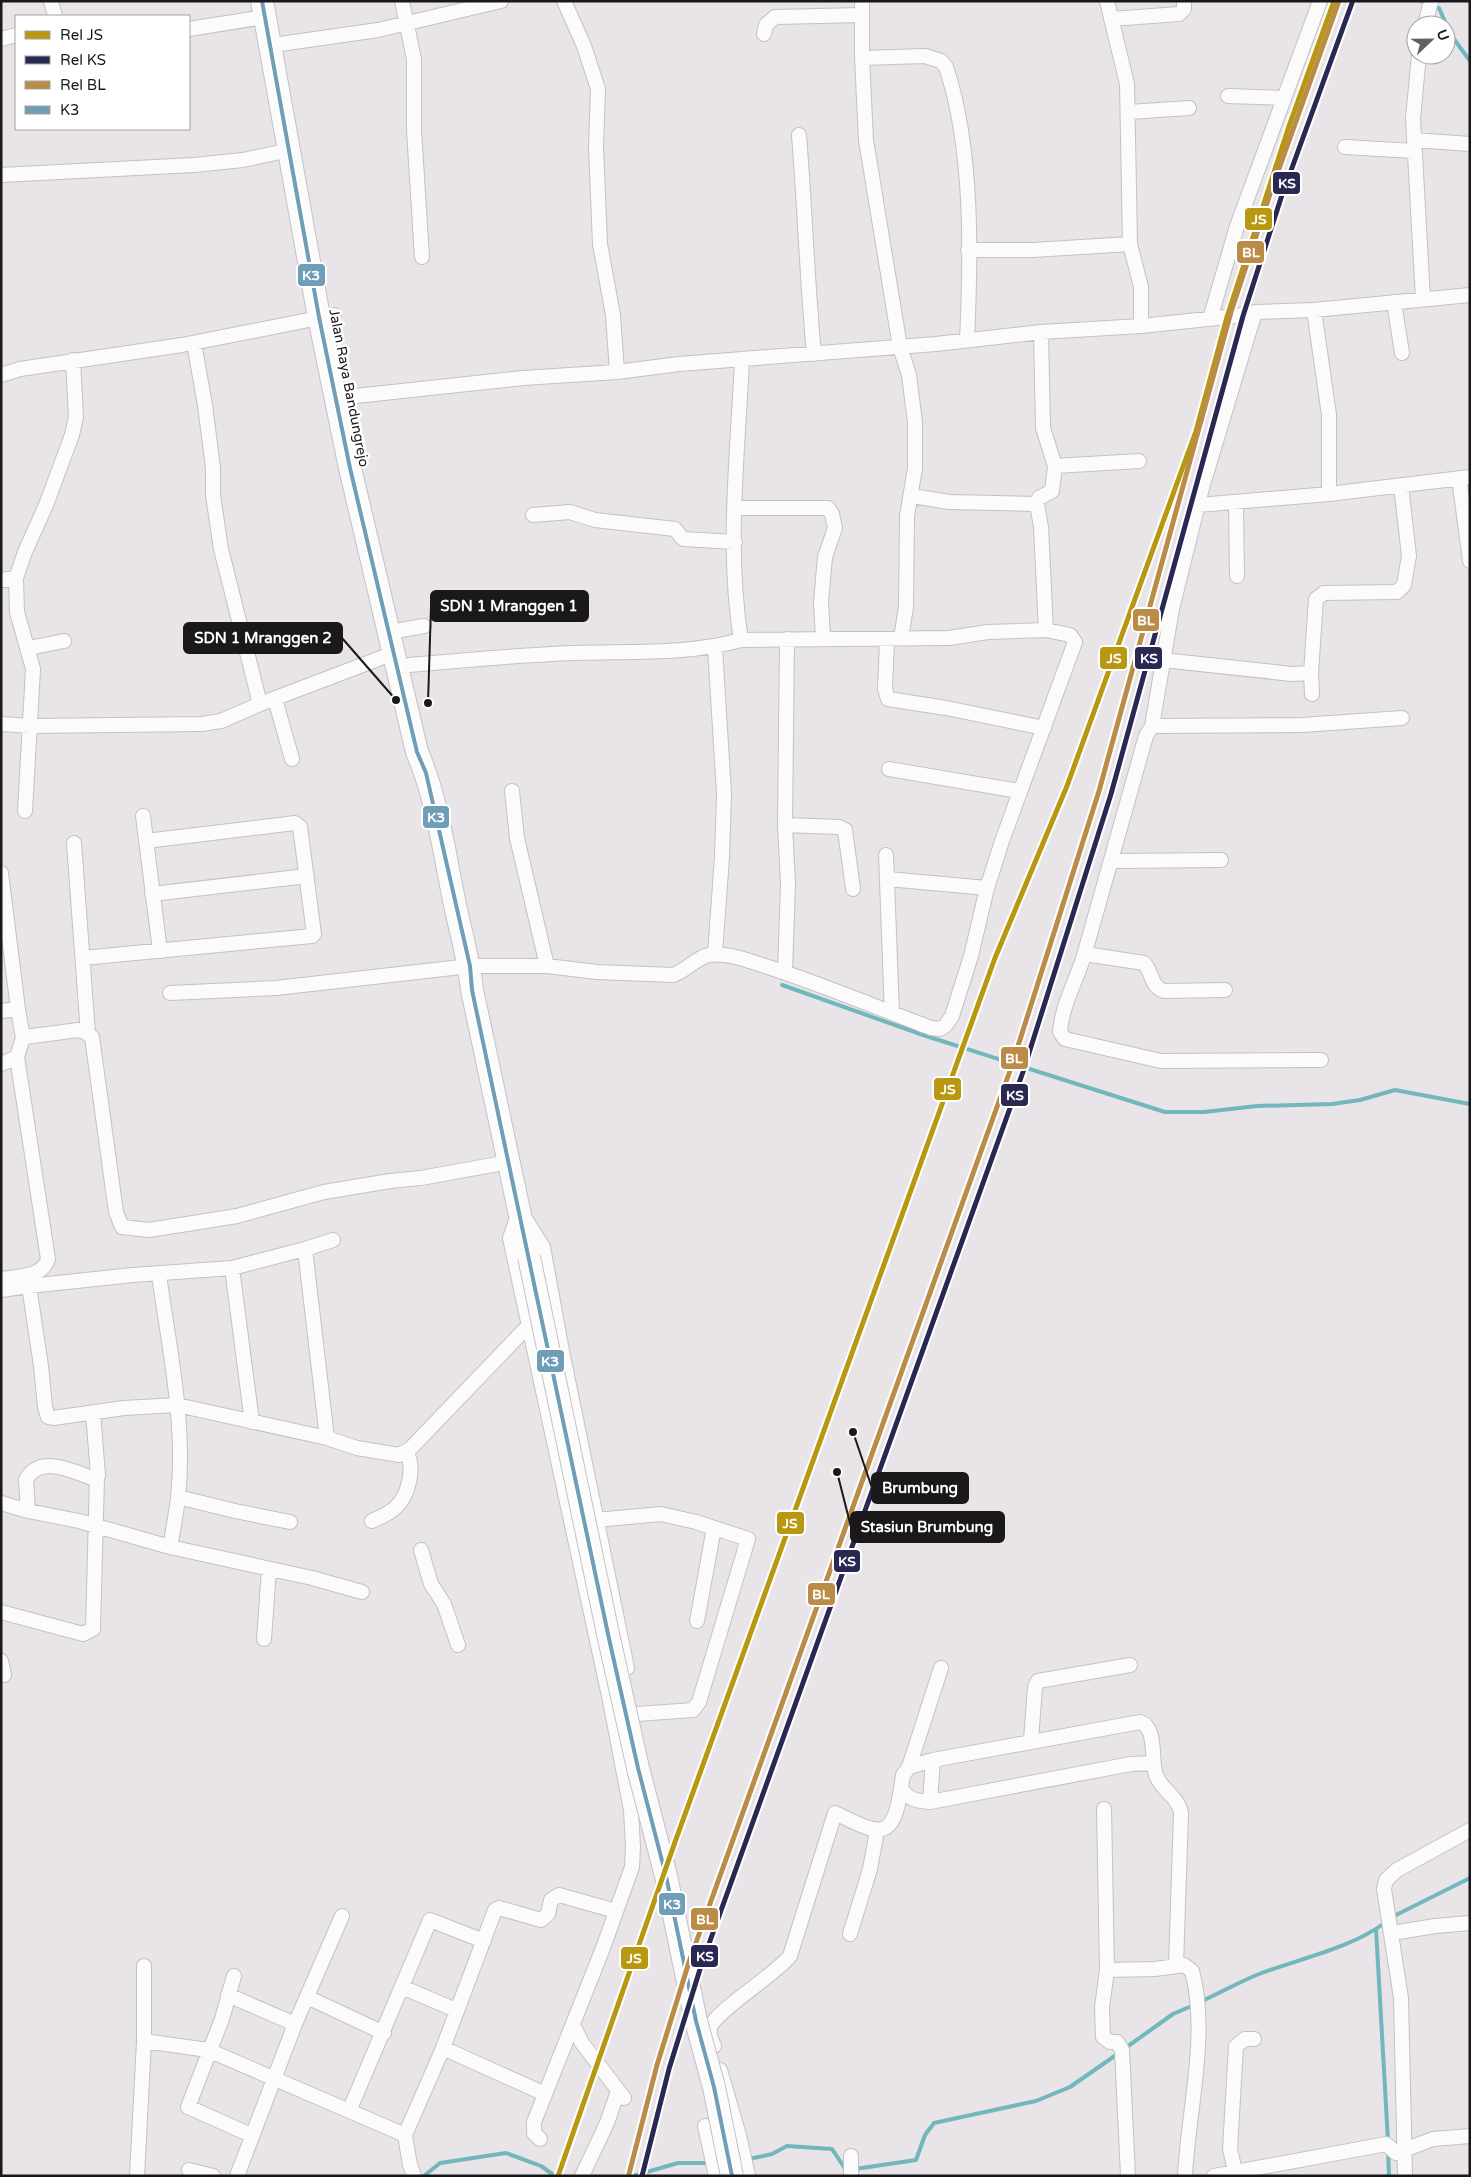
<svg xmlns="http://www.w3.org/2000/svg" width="1471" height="2177" font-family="'Varela Round',sans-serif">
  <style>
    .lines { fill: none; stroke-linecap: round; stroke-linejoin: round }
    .stream { stroke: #71b7bb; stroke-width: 4 }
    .minor-casing { stroke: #c4c1c4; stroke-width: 16 }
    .primary-casing { stroke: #c4c1c4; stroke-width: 24 }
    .minor { stroke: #fcfbfc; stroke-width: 14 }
    .primary { stroke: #fcfbfc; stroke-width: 22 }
    .primary-bridge-casing { stroke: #c4c1c4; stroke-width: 24; stroke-linecap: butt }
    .primary-bridge { stroke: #fcfbfc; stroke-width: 22 }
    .bus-1-casing { stroke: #fff; stroke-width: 8 }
    .bus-1 { stroke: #709db8; stroke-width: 4 }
    .rail-1-casing { stroke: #fff; stroke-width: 9 }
    .rail-2-casing { stroke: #fff; stroke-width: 9 }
    .rail-3-casing { stroke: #fff; stroke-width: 9 }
    .rail-1 { stroke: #b89711; stroke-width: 5 }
    .rail-2 { stroke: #292853; stroke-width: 5 }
    .rail-3 { stroke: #ba8c48; stroke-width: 5 }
    .labels { text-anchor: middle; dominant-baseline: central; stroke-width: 5; stroke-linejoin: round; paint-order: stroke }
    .street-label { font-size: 14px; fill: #1a181a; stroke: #fff }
    .leader { fill: none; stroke: #1a181a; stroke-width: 2 }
    .callout-dot { fill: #1a181a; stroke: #fff; stroke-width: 2 }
    .callout { fill: #1a181a; stroke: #1a181a; stroke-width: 2 }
    .callout-label { font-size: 15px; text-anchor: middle; font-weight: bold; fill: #fff }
    .line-badge { stroke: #fff; stroke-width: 2 }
    .badge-label { font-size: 14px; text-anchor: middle; font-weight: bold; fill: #fff }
  </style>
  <rect width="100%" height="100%" fill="#e8e4e8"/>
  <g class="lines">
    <path class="stream" d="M 1421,1 L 1439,8 L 1451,35 L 1470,61
      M 782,985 L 926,1036 L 1165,1112 L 1204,1112 L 1257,1106 L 1332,1104 L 1360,1100 L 1395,1090 L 1470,1104
      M 1392,1917 L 1470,1878
      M 1376,1929 L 1388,2141
      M 1200,2002 C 1220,1993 1239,1982 1259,1974 C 1301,1958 1350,1949 1386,1922
      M 1124,2049 L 1173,2014 L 1194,2005
      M 1388,2151 L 1389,2176
      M 749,2159 L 772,2154 L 787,2146 L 832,2149 L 846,2170 L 848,2170
      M 855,2169 L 916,2160 L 925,2135 L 934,2123 L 1036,2101 L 1070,2087 L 1119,2053
      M 424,2176 L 440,2163 L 506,2153 L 541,2166 L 555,2176
      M 633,2176 L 678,2163 L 707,2163"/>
    <defs>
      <path id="minor" d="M 51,1 L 55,16
        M 402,1 L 414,59 L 414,130 L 422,257
        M 564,1 L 584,46 L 598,89 L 596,147 L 600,244 L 613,315 L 617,372
        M 862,1 L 862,58 L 866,140 L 900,347 L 909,375 L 915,422 L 915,468 L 907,516 L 906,607 L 901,638
        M 1107,1 L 1127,84 L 1130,244 L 1141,287 L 1141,326
        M 1111,19 L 1179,14 L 1184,9 L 1184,1
        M 1425,25 L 1431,1
        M 189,29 L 264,17
        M 764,34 L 766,25 L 775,17 L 862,15
        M 1,39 L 16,35
        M 280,44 L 378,30 L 501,1
        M 1419,55 L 1413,118 L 1423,299
        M 862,58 L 925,56 L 941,61 L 946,67 C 973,147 971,256 967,340
        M 1228,96 L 1284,98
        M 1129,112 L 1189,108
        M 799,135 C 805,208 807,281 814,354
        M 1414,140 L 1470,144
        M 1345,147 L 1414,151
        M 1,175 L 194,165 L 243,160 L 290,150
        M 968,250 L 1033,250 L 1130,244
        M 1394,302 L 1402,353
        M 1314,310 L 1329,415 L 1329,494
        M 1255,312 L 1202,488 L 1172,609 L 1152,726 L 1146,736 C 1126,808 1106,880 1085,952 C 1078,978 1062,1004 1060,1032 L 1065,1039 L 1161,1061 L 1321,1060
        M 1210,319 L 1237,226 L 1320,1
        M 1041,332 L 1043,428 L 1055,466
        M 194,343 L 205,405 L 213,468 L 213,495 L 221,549 L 260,704
        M 1,375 L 20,369 L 182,345 L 334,315
        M 337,398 L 523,378 L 617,372 L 679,364 L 936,344 L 1041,332 L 1141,326 L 1236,316 L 1255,312 L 1314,310 L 1470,295
        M 1459,478 L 1470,561
        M 912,496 L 949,502 L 1037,504 L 1041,527 L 1046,630
        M 1236,502 L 1237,576
        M 1036,504 L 1039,498 L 1052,491 L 1055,466 L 1139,461
        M 1198,505 L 1329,494 L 1470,477
        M 734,508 L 828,508 L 832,514 L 835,528 L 825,557 L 821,602 L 823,638
        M 533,515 L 570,512 L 595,520 L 675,529 L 683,539 L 735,542
        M 1,580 L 16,578
        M 401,630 L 424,626
        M 887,639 L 885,689 L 888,699 L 946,708 L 1044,728
        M 741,640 C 726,548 738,453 742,359
        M 29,648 L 64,641
        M 715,648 L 724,793 L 722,857 L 715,954
        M 1163,660 L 1292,674 L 1311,673 L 1316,599 L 1324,593 L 1397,592 L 1404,585 L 1409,556 L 1401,485
        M 1311,673 L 1312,694
        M 275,699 L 292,759
        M 1,724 L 30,726 L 202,724 L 221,721 L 260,704 L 394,653
        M 1152,726 L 1302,725 L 1402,718
        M 889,769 L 1019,791
        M 512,791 L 517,838 L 547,966
        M 25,811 L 33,669 L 17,612 L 16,578 L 25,552 L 46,505 L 72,435 L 76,417 L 73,360
        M 143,816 L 160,951
        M 785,825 L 839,827 L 845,830 L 853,889
        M 74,843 L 88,1034
        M 886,855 L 892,1013
        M 1112,861 L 1221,860
        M 1,873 L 18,1009
        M 888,879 L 987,888
        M 152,894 L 307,876
        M 1085,954 L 1144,963 C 1153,973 1150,986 1164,991 L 1225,990
        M 83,958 L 312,936 L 314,934 L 300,827 L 295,823 L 146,841
        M 785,972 L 788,884 L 785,825 L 787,639
        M 170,993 L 276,988 L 470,966 L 547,966 L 597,972 L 673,975 C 686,971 697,957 709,955 C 727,952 749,961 765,966 C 821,984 876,1007 931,1028 L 940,1029 L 945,1026 L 952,1016 L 971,956 L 987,888 L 1002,841 L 1075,642 L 1070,635 L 1046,630 L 988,632 L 949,638 L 741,640 C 687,655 630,651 574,653 C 519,655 465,660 410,665
        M 1,1011 L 18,1009 L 23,1038
        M 1,1064 L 17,1057 L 22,1041 L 25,1037 L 78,1030 L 85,1032 L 92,1037 L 116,1212 L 122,1227 L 149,1230 L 237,1216 L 324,1192 L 390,1181 L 421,1178 L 509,1162
        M 518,1215 L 510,1238 L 610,1701 L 631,1810 L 633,1847 L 632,1867 L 603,1948 L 534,2122 L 534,2133 L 540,2139
        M 526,1220 L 543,1247 L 562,1351 L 627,1668
        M 333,1240 L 305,1249 L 232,1268 L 133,1275 L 29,1286 L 41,1366 L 45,1407 L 48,1417 L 53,1418 L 124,1408 L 177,1405 L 327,1438 L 357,1448 L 399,1455 L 410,1449 L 529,1325
        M 305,1249 L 327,1438
        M 232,1268 L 252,1422
        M 159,1275 C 169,1347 186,1425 178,1498 C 176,1514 173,1531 170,1547
        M 1,1279 C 18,1276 42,1278 48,1259 L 17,1057
        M 1,1290 L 29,1286
        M 178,1497 L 235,1511 L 290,1522
        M 1,1503 L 28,1511 L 79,1521 L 170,1547 L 312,1578 L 362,1592
        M 28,1511 L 26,1480 C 39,1454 73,1471 92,1478 L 98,1475 L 93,1413
        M 596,1520 L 661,1514 L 696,1522 L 748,1539 L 699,1702 L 693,1710 L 637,1714
        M 372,1521 C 380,1517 389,1514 396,1507 C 408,1496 416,1467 406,1452
        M 421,1550 L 431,1584 L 444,1604 L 458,1645
        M 1,1612 L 83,1634 L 93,1629 L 97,1477
        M 697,1621 L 714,1528
        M 264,1639 L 269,1569
        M 1,1661 L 4,1675
        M 1031,1740 L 1035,1687 L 1038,1681 L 1130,1665
        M 1153,1763 L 1131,1764 L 930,1802 C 917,1801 908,1800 901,1788 L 903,1775 L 909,1767 L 933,1760 L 1140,1722 C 1158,1728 1150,1759 1156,1775 C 1161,1790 1178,1796 1181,1813 L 1176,1966
        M 909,1767 L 941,1668
        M 930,1802 L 933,1760
        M 1104,1809 L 1107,1970 L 1102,2007 L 1103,2037 L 1110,2042 L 1117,2042 L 1122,2050 L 1128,2176
        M 1392,1933 L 1435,1926 L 1470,1923
        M 850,1934 L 870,1869 L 877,1831
        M 1107,1970 L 1155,1969 L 1184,1965 L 1192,1971 C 1209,2033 1188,2112 1185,2176
        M 234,1976 L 222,2019 L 188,2107 L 251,2135
        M 402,1987 L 456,2010
        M 228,1995 L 295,2024
        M 307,1997 L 384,2033
        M 573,2025 L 582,2043 L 624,2098
        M 144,2041 L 208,2050 L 405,2135
        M 714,2046 C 712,2041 708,2034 710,2028 C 714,2012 776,1974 790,1956 L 835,1813 C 877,1833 893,1845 901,1788
        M 443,2048 L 545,2094
        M 720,2070 L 739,2135 L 748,2176
        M 350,2109 L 430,1920 L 484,1941
        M 189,2170 L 213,2176
        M 1235,2171 L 1230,2149 L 1236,2046 L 1245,2039 L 1254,2039
        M 137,2176 L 144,2041 L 144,1966
        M 237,2176 L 295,2024 L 342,1916
        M 414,2176 L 410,2165 L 405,2135 L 443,2048 L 495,1910 L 499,1908 L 541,1920 L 548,1914 L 551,1900 L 559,1895 L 616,1911
        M 582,2176 L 607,2123 L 618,2091
        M 716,2176 L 705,2126 L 728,2132
        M 851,2176 L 851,2156
        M 1214,2176 L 1386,2144 L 1396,2153 L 1433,2139 L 1470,2136
        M 1405,2176 L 1401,1998 L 1384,1889 L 1386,1880 L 1397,1870 L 1470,1830"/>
      <path id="primary" d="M 262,1 L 319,317 L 350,468 L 417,752 C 437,798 444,851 454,900 C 460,930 469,959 472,990 L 529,1257"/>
    </defs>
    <use href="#minor" class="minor-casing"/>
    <use href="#primary" class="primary-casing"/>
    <use href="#minor" class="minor"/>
    <use href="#primary" class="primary"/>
    <defs>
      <path id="primary-bridge" d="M 529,1257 L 608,1634 L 638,1768 L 666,1876 L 696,2021 L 714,2087 L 732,2176"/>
    </defs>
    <use href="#primary-bridge" class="primary-bridge-casing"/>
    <use href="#primary-bridge" class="primary-bridge"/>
    <defs>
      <path id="bus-1" d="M 262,1 L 319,317 L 350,468 L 417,752 L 426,773 L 470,966 L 472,990 L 608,1634 L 638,1768 L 666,1876 L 696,2021 L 714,2087 L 732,2176"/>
    </defs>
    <use href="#bus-1" class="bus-1-casing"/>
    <use href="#bus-1" class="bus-1"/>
    <defs>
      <path id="rail-1" d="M 558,2176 L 675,1842 L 995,958 L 1067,786 L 1196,431 L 1227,317 L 1289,126 L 1334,1"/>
      <path id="rail-2" d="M 642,2176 L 669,2069 L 701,1966 L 1023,1072 L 1111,794 L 1243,316 L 1281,198 L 1352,3"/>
      <path id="rail-3" d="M 629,2174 L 657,2065 L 689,1962 L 1011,1068 L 1099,791 L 1231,312 L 1270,194 L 1339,1"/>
    </defs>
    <use href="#rail-1" class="rail-1-casing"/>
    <use href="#rail-2" class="rail-2-casing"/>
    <use href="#rail-3" class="rail-3-casing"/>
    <use href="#rail-1" class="rail-1"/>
    <use href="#rail-2" class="rail-2"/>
    <use href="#rail-3" class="rail-3"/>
  </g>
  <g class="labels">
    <g class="street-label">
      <text transform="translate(349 388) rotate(79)">Jalan Raya Bandungrejo</text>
    </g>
  </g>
  <path class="leader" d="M428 703L431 606M396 700L342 638M853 1432L872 1488M837 1472L851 1527"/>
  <g class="callout-dot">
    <circle cx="428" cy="703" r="5"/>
    <circle cx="396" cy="700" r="5"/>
    <circle cx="853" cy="1432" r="5"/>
    <circle cx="837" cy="1472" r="5"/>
  </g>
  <g class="callout">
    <rect x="431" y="591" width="157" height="30" rx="5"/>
    <rect x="184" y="623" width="158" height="30" rx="5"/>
    <rect x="872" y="1473" width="96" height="30" rx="5"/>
    <rect x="851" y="1512" width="153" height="30" rx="5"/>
  </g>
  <g class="callout-label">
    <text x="509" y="611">SDN 1 Mranggen 1</text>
    <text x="263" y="643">SDN 1 Mranggen 2</text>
    <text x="920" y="1493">Brumbung</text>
    <text x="927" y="1532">Stasiun Brumbung</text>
  </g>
  <g class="line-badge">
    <rect x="1272" y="171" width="29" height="24" rx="5" fill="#292853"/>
    <rect x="1244" y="207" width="29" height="24" rx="5" fill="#b89711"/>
    <rect x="1236" y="240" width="29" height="24" rx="5" fill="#ba8c48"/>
    <rect x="297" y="263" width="29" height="24" rx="5" fill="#709db8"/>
    <rect x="1132" y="608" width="28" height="24" rx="5" fill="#ba8c48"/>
    <rect x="1099" y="646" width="29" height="24" rx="5" fill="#b89711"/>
    <rect x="1134" y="646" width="29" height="24" rx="5" fill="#292853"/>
    <rect x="422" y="805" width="28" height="24" rx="5" fill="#709db8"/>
    <rect x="1000" y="1046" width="29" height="24" rx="5" fill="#ba8c48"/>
    <rect x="933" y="1077" width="29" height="24" rx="5" fill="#b89711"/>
    <rect x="1000" y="1083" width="29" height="24" rx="5" fill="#292853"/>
    <rect x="536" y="1349" width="29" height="24" rx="5" fill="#709db8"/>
    <rect x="776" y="1511" width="29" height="24" rx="5" fill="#b89711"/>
    <rect x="833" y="1549" width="28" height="24" rx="5" fill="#292853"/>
    <rect x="807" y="1582" width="29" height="24" rx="5" fill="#ba8c48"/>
    <rect x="658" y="1892" width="28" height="24" rx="5" fill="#709db8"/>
    <rect x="690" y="1907" width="29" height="24" rx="5" fill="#ba8c48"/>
    <rect x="690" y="1944" width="29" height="24" rx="5" fill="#292853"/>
    <rect x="620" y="1946" width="29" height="24" rx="5" fill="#b89711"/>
  </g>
  <g class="badge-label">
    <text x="1287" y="188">KS</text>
    <text x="1259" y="224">JS</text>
    <text x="1251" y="257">BL</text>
    <text x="311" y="280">K3</text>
    <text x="1146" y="625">BL</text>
    <text x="1114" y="663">JS</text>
    <text x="1149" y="663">KS</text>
    <text x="436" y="822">K3</text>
    <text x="1014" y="1063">BL</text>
    <text x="948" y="1094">JS</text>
    <text x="1015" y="1100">KS</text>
    <text x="550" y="1366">K3</text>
    <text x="790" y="1528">JS</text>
    <text x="847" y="1566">KS</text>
    <text x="821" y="1599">BL</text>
    <text x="672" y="1909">K3</text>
    <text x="705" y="1924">BL</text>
    <text x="705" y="1961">KS</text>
    <text x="634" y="1963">JS</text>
  </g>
  <rect width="1471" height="2177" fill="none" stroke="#1a181a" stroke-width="5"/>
  <rect x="15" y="15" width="175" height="115" fill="#ffffff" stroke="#a3a3a3"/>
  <rect x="25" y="31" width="25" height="8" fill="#b89711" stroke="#a3a3a3"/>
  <text x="60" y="40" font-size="15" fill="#1a181a">Rel JS</text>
  <rect x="25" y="56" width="25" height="8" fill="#292853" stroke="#a3a3a3"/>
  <text x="60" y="65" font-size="15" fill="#1a181a">Rel KS</text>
  <rect x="25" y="81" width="25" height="8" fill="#ba8c48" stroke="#a3a3a3"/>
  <text x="60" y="90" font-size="15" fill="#1a181a">Rel BL</text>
  <rect x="25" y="106" width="25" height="8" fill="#709db8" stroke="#a3a3a3"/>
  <text x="60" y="115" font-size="15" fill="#1a181a">K3</text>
  <g transform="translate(1431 40) rotate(68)"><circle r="24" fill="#ffffff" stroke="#a3a3a3"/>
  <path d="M0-4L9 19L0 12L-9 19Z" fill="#625f62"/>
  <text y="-8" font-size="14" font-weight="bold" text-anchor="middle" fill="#1a181a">U</text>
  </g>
</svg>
